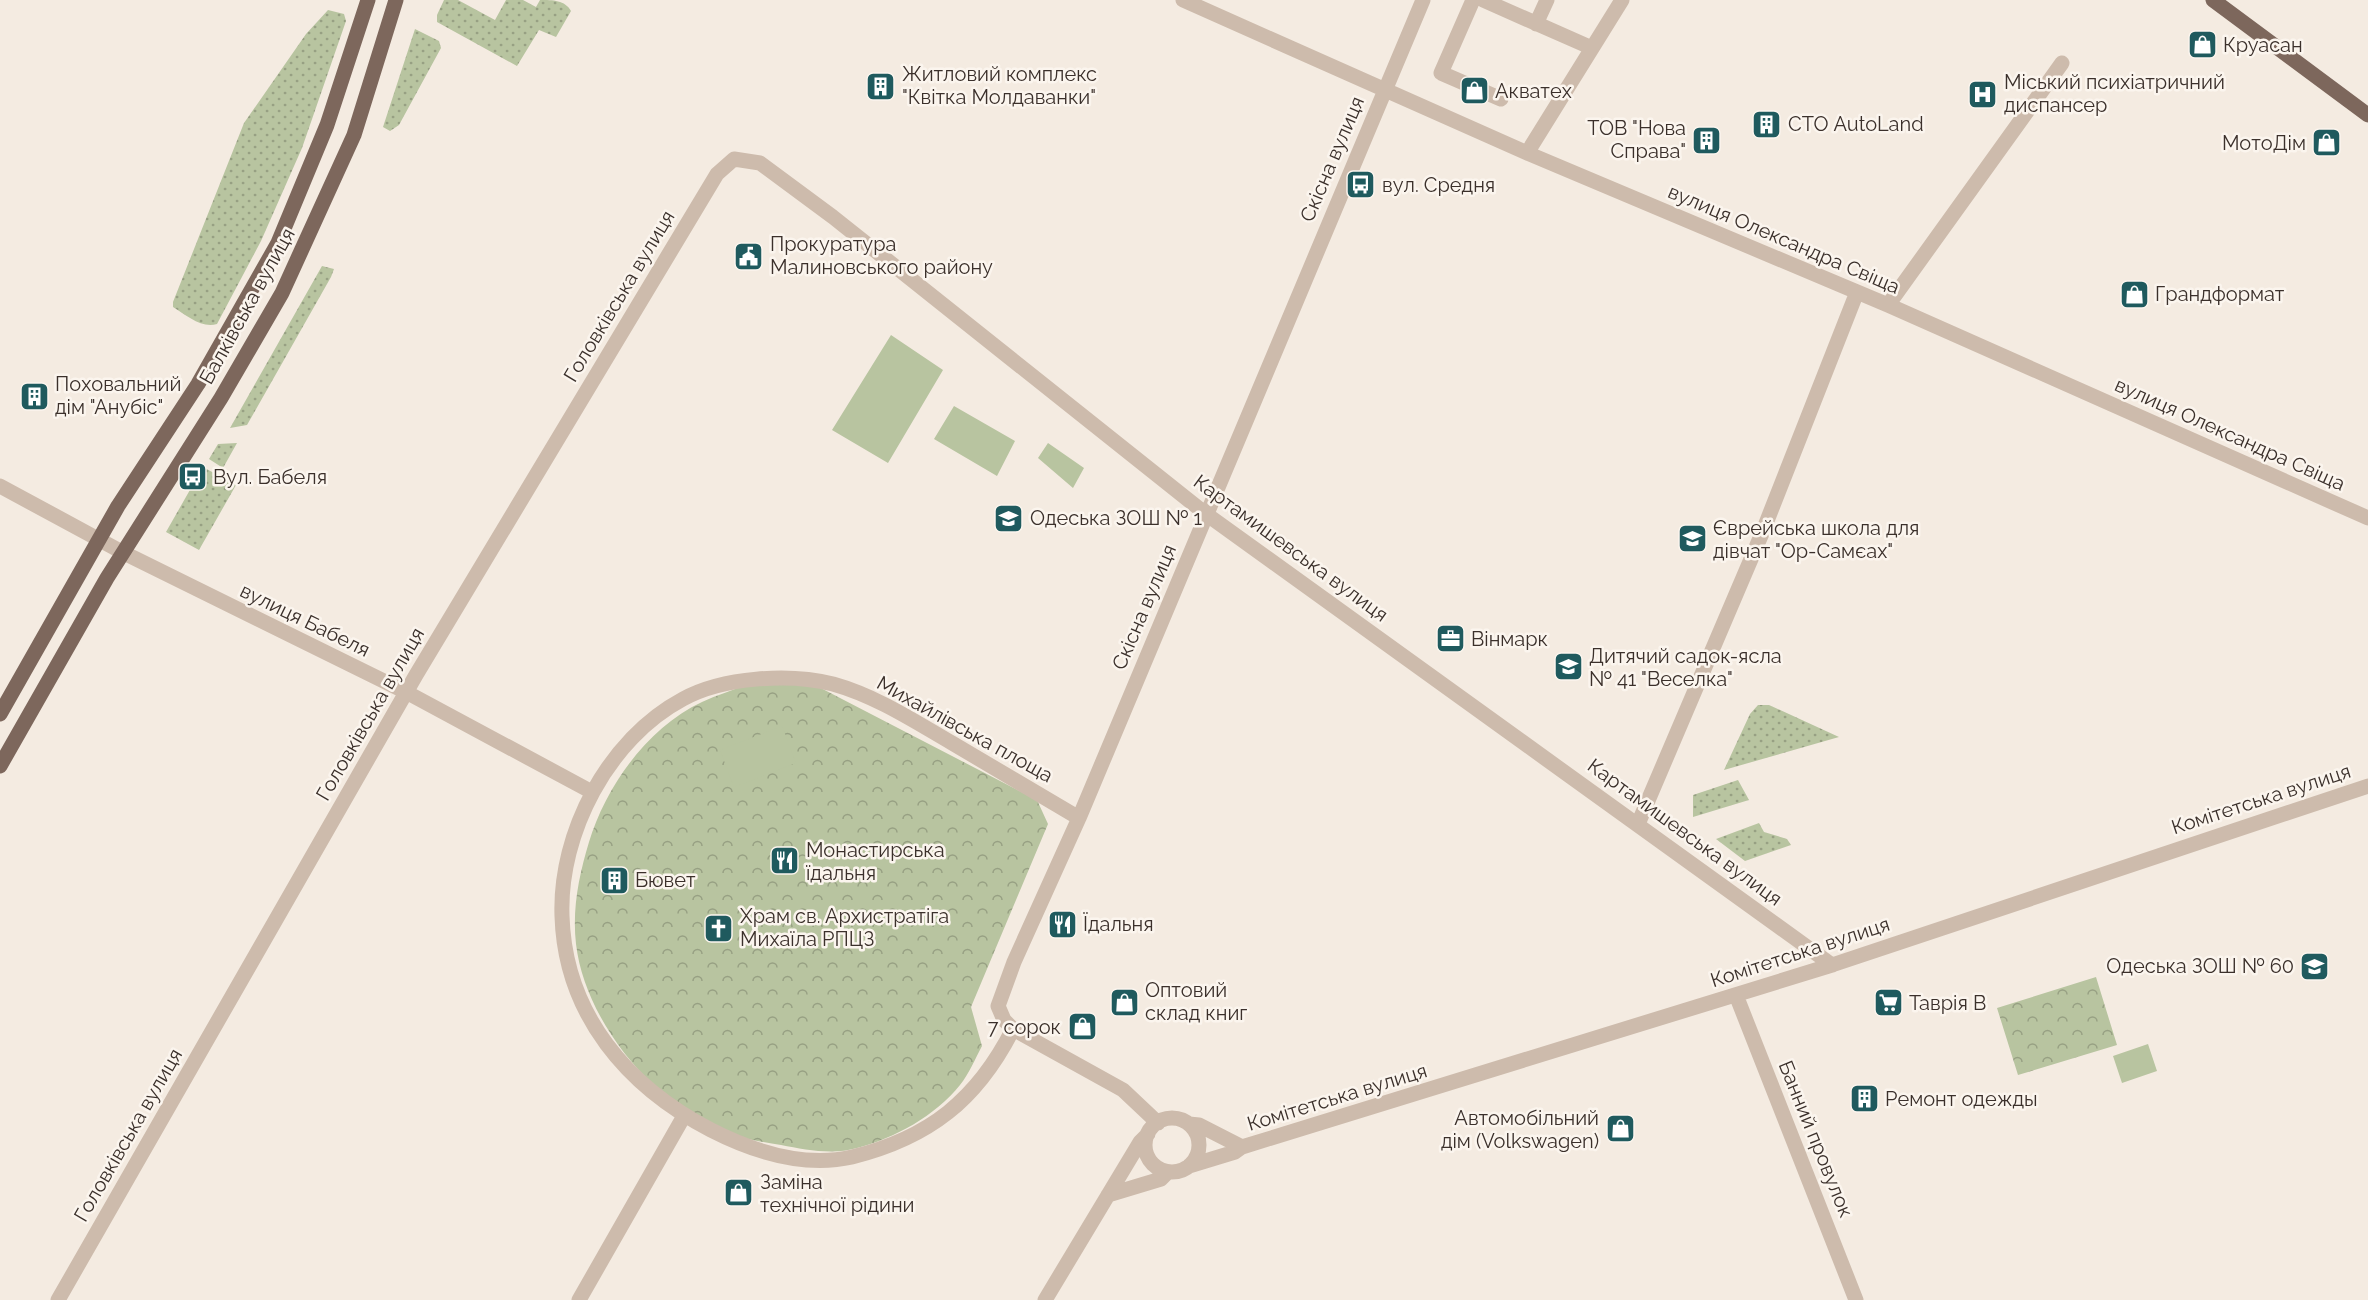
<svg xmlns="http://www.w3.org/2000/svg" width="2368" height="1300" font-family="Raleway,sans-serif">
  <style>
    .grass { fill: url(#grass-dots) }
    .park { fill: url(#park-crowns) }
    .pitch { fill: #b8c4a0 }
    .lines { fill: none; stroke-linecap: round; stroke-linejoin: round }
    .street { stroke: #cdbbac; stroke-width: 15 }
    .primary { stroke: #7d675c; stroke-width: 15 }
    .labels { text-anchor: middle; dominant-baseline: central; stroke-width: 5; stroke-linejoin: round; paint-order: stroke }
    .poi-label { font-size: 20px; fill: #3b302b; stroke: #fbf5ee; text-anchor: start }
    .street-label { font-size: 20px; fill: #3b302b; stroke: #fbf5ee }
  </style>
  <defs>
    <pattern id="grass-dots" width="8" height="8" patternUnits="userSpaceOnUse" patternTransform="scale(1.5)"><rect width="8" height="8" fill="#b8c4a0"/><path d="M2 2h.1M6 6h.1" fill="none" stroke="#97a083" stroke-width="1.8" stroke-linecap="round"/></pattern>
    <pattern id="park-crowns" width="20" height="18" patternUnits="userSpaceOnUse" patternTransform="scale(1.5)"><rect width="20" height="18" fill="#b8c4a0"/><path d="M2 6a3 3 0 1 1 6 0M12 15a3 3 0 1 1 6 0" fill="none" stroke="#97a083"/></pattern>
  </defs>
  <rect width="100%" height="100%" fill="#f4ebe1"/>
  <path class="grass" d="M 444,0 L 458,0 L 495,20 L 506,0 L 523,0 L 536,7 L 540,0 C 553,0 565,0 571,11 L 556,37 L 539,30 L 517,66 L 437,22 L 437,15 Z
    M 328,10 L 344,14 L 346,21 L 302,148 L 261,241 L 217,324 C 202,329 186,315 173,307 L 173,302 L 244,123 L 306,34 Z
    M 415,29 L 439,41 L 441,48 L 399,125 L 390,131 L 383,127 Z
    M 322,266 L 334,269 L 331,277 L 247,425 L 230,428 Z
    M 237,443 L 223,468 L 209,459 L 218,444 Z
    M 203,467 L 236,485 L 199,550 L 166,532 Z
    M 1758,705 L 1769,705 L 1839,737 L 1724,770 L 1750,714 Z
    M 1738,780 L 1749,800 L 1693,817 L 1693,795 Z
    M 1759,823 L 1764,832 L 1787,839 L 1791,845 L 1745,861 L 1716,839 Z"/>
  <path class="park" d="M 749,684 L 813,684 L 1037,800 L 1048,824 L 971,1007 L 982,1046 C 975,1059 969,1074 960,1085 C 935,1116 895,1138 857,1148 C 833,1155 806,1150 781,1145 C 763,1142 741,1139 724,1132 C 653,1103 585,1021 576,944 C 572,909 579,875 589,842 C 606,786 648,727 702,702 C 717,695 733,690 749,684 Z
    M 2096,977 L 2117,1045 L 2018,1075 L 1997,1008 Z"/>
  <path class="pitch" d="M 891,335 L 943,370 L 888,463 L 832,430 Z
    M 954,406 L 1015,441 L 997,476 L 934,439 Z
    M 1048,443 L 1084,468 L 1073,488 L 1038,458 Z
    M 782,726 L 796,763 L 734,787 L 720,750 Z
    M 2148,1044 L 2157,1071 L 2122,1083 L 2113,1056 Z"/>
  <g class="lines">
    <path class="street" d="M 1183,0 L 1527,153 L 1888,305 L 2368,518
      M 1473,0 L 1441,73 L 1501,99
      M 1483,0 L 1592,48
      M 1536,24 L 1547,0
      M 1527,153 L 1622,0
      M 1888,305 L 2062,63
      M 0,486 L 122,552 L 406,692 L 592,792
      M 1638,824 L 1763,531 L 1857,292
      M 1736,995 L 1856,1300
      M 1013,1029 C 977,1100 929,1138 852,1157 C 803,1168 754,1152 711,1130 C 628,1087 565,1015 562,916 C 559,833 608,739 683,699 C 723,677 789,673 833,684 C 876,696 914,721 952,743 C 994,768 1037,793 1079,818
      M1145 1145a27 27 0 1 1 54 0a27 27 0 1 1-54 0Z
      M 1158,1123 L 1123,1090 L 1013,1029 L 1004,1020 L 998,1006 L 1014,962 L 1079,818 L 1423,0
      M 1189,1124 L 1199,1125 L 1242,1147
      M 1189,1166 L 1235,1152 L 1242,1147 L 1832,965 L 2368,786
      M 1108,1195 L 1161,1179 L 1168,1172
      M 58,1300 L 416,675 L 717,174 L 734,159 L 760,163 L 833,217 L 1206,514 L 1832,965
      M 579,1300 L 684,1116
      M 1045,1300 L 1140,1142 L 1148,1134"/>
    <path class="primary" d="M 2213,0 L 2368,115
      M 0,714 L 118,506 L 198,384 L 278,243 L 327,125 L 368,0
      M 0,766 L 107,578 L 221,398 L 282,293 L 354,135 L 396,0"/>
  </g>
  <defs>
    <symbol id="shop-square" viewBox="-11 -11 22 22"><rect x="-9" y="-9" width="18" height="18" rx="4" fill="#1f5a5e" stroke="#fbf5ee"/><path d="M-5-2.5h2.3a2.7 3.5 0 0 1 5.4 0H5L5.5 6h-11ZM-1.5-2.5h3a1.5 2.3 0 0 0-3 0Z" fill="#fff"/></symbol>
    <symbol id="building-square" viewBox="-11 -11 22 22"><rect x="-9" y="-9" width="18" height="18" rx="4" fill="#1f5a5e" stroke="#fbf5ee"/><path d="M-4-6H4V6H1V3H-1V6H-4ZM-2.5-4.3h1.7v1.8h-1.7ZM.8-4.3h1.7v1.8H.8ZM-2.5-1h1.7V.8h-1.7ZM.8-1h1.7V.8H.8Z" fill="#fff"/></symbol>
    <symbol id="hospital-square" viewBox="-11 -11 22 22"><rect x="-9" y="-9" width="18" height="18" rx="4" fill="#1f5a5e" stroke="#fbf5ee"/><path d="M-5-5h3v3.5h4V-5h3V5h-3V1.5h-4V5h-3Z" fill="#fff"/></symbol>
    <symbol id="bus-square" viewBox="-11 -11 22 22"><rect x="-9" y="-9" width="18" height="18" rx="4" fill="#1f5a5e" stroke="#fbf5ee"/><path d="M-5-6H5V4H4V6H2V4H-2V6H-4V4H-5ZM-3.5-4V0h7V-4ZM-3.5 1.2v1.5H-2V1.2ZM2 1.2v1.5H3.5V1.2Z" fill="#fff"/></symbol>
    <symbol id="civic-square" viewBox="-11 -11 22 22"><rect x="-9" y="-9" width="18" height="18" rx="4" fill="#1f5a5e" stroke="#fbf5ee"/><path d="M-.6-6.5H3V-4.5H.6V-3L4-1V1h2V6H-6V1h2V-1L-.6-3ZM-1.2 2.5V6h2.4V2.5Z" fill="#fff"/></symbol>
    <symbol id="school-square" viewBox="-11 -11 22 22"><rect x="-9" y="-9" width="18" height="18" rx="4" fill="#1f5a5e" stroke="#fbf5ee"/><path d="M0-5L7-2L0 1L-7-2ZM-4 1L0 2.5L4 1V4Q0 6-4 4Z" fill="#fff"/></symbol>
    <symbol id="office-square" viewBox="-11 -11 22 22"><rect x="-9" y="-9" width="18" height="18" rx="4" fill="#1f5a5e" stroke="#fbf5ee"/><path d="M-6-3h4V-5.5h4V-3h4V5H-6ZM-1-4.5V-3h2v-1.5ZM-6 0V1H6V0Z" fill="#fff"/></symbol>
    <symbol id="restaurant-square" viewBox="-11 -11 22 22"><rect x="-9" y="-9" width="18" height="18" rx="4" fill="#1f5a5e" stroke="#fbf5ee"/><path d="M-5-6h1v4h1v-4h1v4h1v-4h1v5L-1.5 .5V6h-2V.5L-5-1ZM5-6V6H3V1.5H1.5Q1.5-4 5-6Z" fill="#fff"/></symbol>
    <symbol id="church-square" viewBox="-11 -11 22 22"><rect x="-9" y="-9" width="18" height="18" rx="4" fill="#1f5a5e" stroke="#fbf5ee"/><path d="M-1.2-6h2.4v3.5h3.3v2.4h-3.3V6h-2.4V-.1h-3.3v-2.4h3.3Z" fill="#fff"/></symbol>
    <symbol id="supermarket-square" viewBox="-11 -11 22 22"><rect x="-9" y="-9" width="18" height="18" rx="4" fill="#1f5a5e" stroke="#fbf5ee"/><path d="M-6-5.5h2.5l.6 2H6L4.5 2H-2.5L-4.4-4H-6ZM-1.5 3.2a1.3 1.3 0 1 0 .1 0ZM3 3.2a1.3 1.3 0 1 0 .1 0Z" fill="#fff"/></symbol>
  </defs>
  <g fill-rule="evenodd">
    <use href="#shop-square" x="2186" y="28" width="33" height="33"/>
    <use href="#building-square" x="864" y="70" width="33" height="33"/>
    <use href="#shop-square" x="1458" y="74" width="33" height="33"/>
    <use href="#hospital-square" x="1966" y="78" width="33" height="33"/>
    <use href="#building-square" x="1750" y="108" width="33" height="33"/>
    <use href="#building-square" x="1690" y="124" width="33" height="33"/>
    <use href="#shop-square" x="2310" y="126" width="33" height="33"/>
    <use href="#bus-square" x="1344" y="168" width="33" height="33"/>
    <use href="#civic-square" x="732" y="240" width="33" height="33"/>
    <use href="#shop-square" x="2118" y="278" width="33" height="33"/>
    <use href="#building-square" x="18" y="380" width="33" height="33"/>
    <use href="#bus-square" x="176" y="460" width="33" height="33"/>
    <use href="#school-square" x="992" y="502" width="33" height="33"/>
    <use href="#school-square" x="1676" y="522" width="33" height="33"/>
    <use href="#office-square" x="1434" y="622" width="33" height="33"/>
    <use href="#school-square" x="1552" y="650" width="33" height="33"/>
    <use href="#restaurant-square" x="768" y="844" width="33" height="33"/>
    <use href="#building-square" x="598" y="864" width="33" height="33"/>
    <use href="#restaurant-square" x="1046" y="908" width="33" height="33"/>
    <use href="#church-square" x="702" y="912" width="33" height="33"/>
    <use href="#school-square" x="2298" y="950" width="33" height="33"/>
    <use href="#shop-square" x="1108" y="986" width="33" height="33"/>
    <use href="#supermarket-square" x="1872" y="986" width="33" height="33"/>
    <use href="#shop-square" x="1066" y="1010" width="33" height="33"/>
    <use href="#building-square" x="1848" y="1082" width="33" height="33"/>
    <use href="#shop-square" x="1604" y="1112" width="33" height="33"/>
    <use href="#shop-square" x="722" y="1176" width="33" height="33"/>
  </g>
  <g class="labels">
    <g class="poi-label">
      <text x="2223" y="45">Круасан</text>
      <text x="902" y="74">Житловий комплекс<tspan x="902" dy="23">"Квітка Молдаванки"</tspan></text>
      <text x="2004" y="82">Міський психіатричний<tspan x="2004" dy="23">диспансер</tspan></text>
      <text x="1495" y="91">Акватех</text>
      <text x="1788" y="124">СТО AutoLand</text>
      <text x="1686" y="128" text-anchor="end">ТОВ "Нова<tspan x="1686" dy="23">Справа"</tspan></text>
      <text x="2306" y="143" text-anchor="end">МотоДім</text>
      <text x="1382" y="185">вул. Средня</text>
      <text x="770" y="244">Прокуратура<tspan x="770" dy="23">Малиновського району</tspan></text>
      <text x="2155" y="294">Грандформат</text>
      <text x="55" y="384">Поховальний<tspan x="55" dy="23">дім "Анубіс"</tspan></text>
      <text x="213" y="477">Вул. Бабеля</text>
      <text x="1030" y="518">Одеська ЗОШ № 1</text>
      <text x="1713" y="528">Єврейська школа для<tspan x="1713" dy="23">дівчат "Ор-Самєах"</tspan></text>
      <text x="1471" y="639">Вінмарк</text>
      <text x="1589" y="656">Дитячий садок-ясла<tspan x="1589" dy="23">№ 41 "Веселка"</tspan></text>
      <text x="806" y="850">Монастирська<tspan x="806" dy="23">їдальня</tspan></text>
      <text x="635" y="880">Бювет</text>
      <text x="740" y="916">Храм св. Архистратіга<tspan x="740" dy="23">Михаїла РПЦЗ</tspan></text>
      <text x="1083" y="924">Їдальня</text>
      <text x="2294" y="966" text-anchor="end">Одеська ЗОШ № 60</text>
      <text x="1145" y="990">Оптовий<tspan x="1145" dy="23">склад книг</tspan></text>
      <text x="1909" y="1003">Таврія В</text>
      <text x="1061" y="1027" text-anchor="end">7 сорок</text>
      <text x="1885" y="1099">Ремонт одежды</text>
      <text x="1599" y="1118" text-anchor="end">Автомобільний<tspan x="1599" dy="23">дім (Volkswagen)</tspan></text>
      <text x="760" y="1182">Заміна<tspan x="760" dy="23">технічної рідини</tspan></text>
    </g>
    <g class="street-label">
      <text transform="translate(1332 159) rotate(-67)">Cкісна вулиця</text>
      <text transform="translate(1784 239) rotate(23)">вулиця Олександра Свіща</text>
      <text transform="translate(619 296) rotate(-59)">Головківська вулиця</text>
      <text transform="translate(247 306) rotate(-61)">Балківська вулиця</text>
      <text transform="translate(2230 434) rotate(24)">вулиця Олександра Свіща</text>
      <text transform="translate(1291 548) rotate(36)">Картамишевська вулиця</text>
      <text transform="translate(1144 607) rotate(-67)">Cкісна вулиця</text>
      <text transform="translate(305 620) rotate(26)">вулиця Бабеля</text>
      <text transform="translate(370 714) rotate(-60)">Головківська вулиця</text>
      <text transform="translate(965 729) rotate(29)">Михайлівська площа</text>
      <text transform="translate(2261 799) rotate(-18)">Комітетська вулиця</text>
      <text transform="translate(1685 832) rotate(36)">Картамишевська вулиця</text>
      <text transform="translate(1800 952) rotate(-18)">Комітетська вулиця</text>
      <text transform="translate(1337 1097) rotate(-17)">Комітетська вулиця</text>
      <text transform="translate(128 1135) rotate(-60)">Головківська вулиця</text>
      <text transform="translate(1816 1139) rotate(68)">Банний провулок</text>
    </g>
  </g>
</svg>
